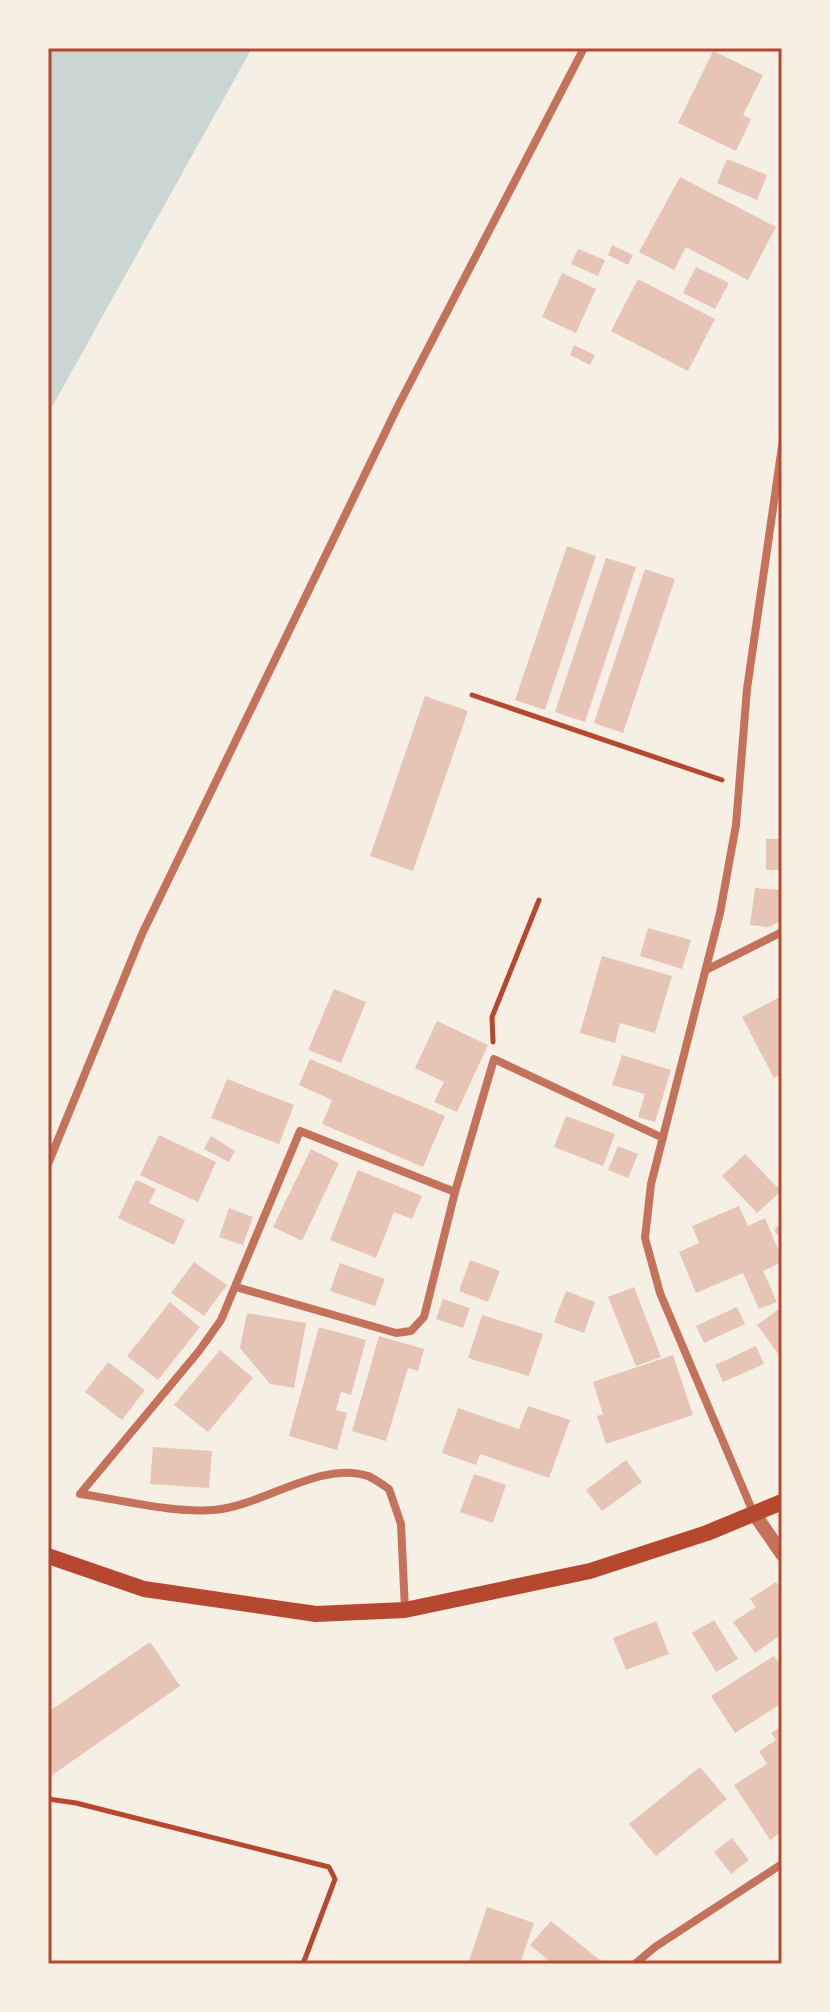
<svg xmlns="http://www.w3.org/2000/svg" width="830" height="2012" font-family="Quicksand,sans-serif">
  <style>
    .water { fill: #c9d6d2 }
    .building { fill: #e6c5b7 }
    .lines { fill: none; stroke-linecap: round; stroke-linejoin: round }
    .path { stroke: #b5482f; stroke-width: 5 }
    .minor { stroke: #c5725c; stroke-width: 8 }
    .tertiary { stroke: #c5725c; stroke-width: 14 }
    .secondary { stroke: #b5482f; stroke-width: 16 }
    .neatline { fill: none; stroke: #b5482f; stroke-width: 3 }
  </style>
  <rect width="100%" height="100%" fill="#f6efe4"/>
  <path class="water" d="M 48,48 L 252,48 L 48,414 Z"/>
  <path class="building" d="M 713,51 L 763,75 L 743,115 L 751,119 L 736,151 L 678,123 Z
    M 727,159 L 767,175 L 757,200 L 717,183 Z
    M 680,177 L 776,227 L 748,280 L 686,247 L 674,270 L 639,252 Z
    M 612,245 L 633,255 L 628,265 L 608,255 Z
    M 578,249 L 605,260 L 598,276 L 571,264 Z
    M 696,267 L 729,283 L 715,309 L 683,293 Z
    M 562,273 L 596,289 L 576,333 L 542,317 Z
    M 638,279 L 715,319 L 688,371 L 611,331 Z
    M 574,345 L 595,355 L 590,365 L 570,355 Z
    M 567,546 L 596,556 L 545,710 L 515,700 Z
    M 606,558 L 636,567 L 585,722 L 555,712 Z
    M 645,569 L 675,579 L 623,733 L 594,723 Z
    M 425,696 L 468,711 L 413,871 L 370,856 Z
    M 766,839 L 782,839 L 782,870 L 766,870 Z
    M 755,888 L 782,890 L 782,921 L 768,927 L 750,925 Z
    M 648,928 L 691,940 L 682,969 L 640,956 Z
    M 602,956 L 672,976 L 655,1033 L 620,1023 L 615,1043 L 580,1033 Z
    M 334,989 L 366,1002 L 341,1063 L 308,1050 Z
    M 782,996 L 782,1074 L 774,1078 L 742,1017 Z
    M 437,1021 L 488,1045 L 457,1112 L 434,1102 L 444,1082 L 415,1068 Z
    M 622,1055 L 671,1070 L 655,1122 L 638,1117 L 645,1094 L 612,1085 Z
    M 310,1059 L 445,1116 L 423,1167 L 322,1124 L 332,1100 L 299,1085 Z
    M 227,1079 L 294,1105 L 279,1144 L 211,1118 Z
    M 566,1116 L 615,1134 L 603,1166 L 554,1147 Z
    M 159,1135 L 216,1162 L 198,1202 L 140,1175 Z
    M 211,1136 L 235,1151 L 229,1162 L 204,1149 Z
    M 618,1146 L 638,1154 L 628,1178 L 608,1170 Z
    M 311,1149 L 339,1163 L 302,1241 L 273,1227 Z
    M 745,1154 L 781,1191 L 757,1213 L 722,1176 Z
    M 358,1170 L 422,1196 L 412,1219 L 394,1212 L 376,1258 L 330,1240 Z
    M 136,1180 L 156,1189 L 149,1203 L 185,1220 L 174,1245 L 118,1218 Z
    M 739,1206 L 748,1226 L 765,1218 L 782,1259 L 782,1262 L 763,1271 L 777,1302 L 759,1309 L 743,1273 L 696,1293 L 679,1252 L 699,1243 L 692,1226 Z
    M 229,1208 L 253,1217 L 243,1245 L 219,1237 Z
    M 782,1223 L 782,1240 L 774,1230 Z
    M 470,1260 L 500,1271 L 488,1302 L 459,1291 Z
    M 194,1262 L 227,1285 L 204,1316 L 171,1293 Z
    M 340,1263 L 385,1279 L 375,1306 L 330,1291 Z
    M 634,1287 L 661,1357 L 636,1366 L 608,1297 Z
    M 566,1291 L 595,1302 L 584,1333 L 554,1322 Z
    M 443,1299 L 470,1308 L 463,1328 L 436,1319 Z
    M 170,1302 L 200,1327 L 158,1380 L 127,1356 Z
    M 737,1307 L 745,1324 L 704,1343 L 696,1326 Z
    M 782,1307 L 782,1359 L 757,1325 Z
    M 247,1313 L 306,1323 L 294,1388 L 270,1384 L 240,1348 Z
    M 482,1315 L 543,1334 L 529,1376 L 468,1358 Z
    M 319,1327 L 366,1340 L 351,1395 L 341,1392 L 336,1410 L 347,1413 L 337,1450 L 289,1436 Z
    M 379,1336 L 424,1349 L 418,1371 L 408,1368 L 386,1441 L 352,1431 Z
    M 756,1346 L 764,1364 L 723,1382 L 715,1365 Z
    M 220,1350 L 253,1378 L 208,1432 L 174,1405 Z
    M 673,1355 L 693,1415 L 606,1444 L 597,1416 L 603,1414 L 593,1382 Z
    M 108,1362 L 145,1390 L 122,1420 L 85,1392 Z
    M 528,1406 L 570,1420 L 549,1478 L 480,1454 L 476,1465 L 442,1453 L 458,1408 L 519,1429 Z
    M 153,1447 L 212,1451 L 209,1488 L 150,1484 Z
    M 626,1460 L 642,1482 L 602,1511 L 586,1490 Z
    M 474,1474 L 506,1485 L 493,1523 L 460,1512 Z
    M 776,1582 L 782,1591 L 782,1634 L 755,1653 L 733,1622 L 756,1607 L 750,1599 Z
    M 714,1620 L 738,1659 L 716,1672 L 692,1633 Z
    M 656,1621 L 669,1654 L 626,1670 L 613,1638 Z
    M 150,1642 L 180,1686 L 48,1778 L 48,1712 Z
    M 774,1656 L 782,1668 L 782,1703 L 735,1733 L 711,1696 Z
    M 782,1726 L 782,1832 L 770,1840 L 734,1785 L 767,1764 L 759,1751 L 776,1740 L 771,1733 Z
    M 700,1767 L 727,1799 L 656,1856 L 629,1824 Z
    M 732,1838 L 749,1860 L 731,1874 L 714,1852 Z
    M 487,1907 L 534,1923 L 520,1964 L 468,1964 Z
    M 551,1921 L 605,1964 L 553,1964 L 530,1945 Z"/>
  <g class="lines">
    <path class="path" d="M 472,695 L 722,780
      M 493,1042 L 492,1017 L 539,900
      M 48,1799 L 76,1803 L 329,1867 L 335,1879 L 303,1964"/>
    <path class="minor" d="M 706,970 L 782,932
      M 48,1164 L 142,934 L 398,406 L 584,48
      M 236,1287 L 396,1333 L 411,1331 L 424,1317 L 455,1192
      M 753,1512 L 660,1293 L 645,1238 L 651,1184 L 720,913 L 736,825 L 747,689 L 782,446
      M 405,1610 L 401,1524 L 389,1489 C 383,1485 375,1479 368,1476 C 320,1460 263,1506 214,1510 C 170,1513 124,1500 80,1494 L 199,1351 L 221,1320 L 300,1131 L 455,1192 L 494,1059 L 663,1138
      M 635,1964 L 655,1947 L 782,1864"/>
    <path class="tertiary" d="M 753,1512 L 782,1554"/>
    <path class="secondary" d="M 48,1556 L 144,1589 L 316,1614 L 405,1610 L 590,1571 L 707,1533 L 782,1502"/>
  </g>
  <rect width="830" height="2012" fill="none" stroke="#f6efe4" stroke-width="100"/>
  <rect x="50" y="50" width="730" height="1912" class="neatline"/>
</svg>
